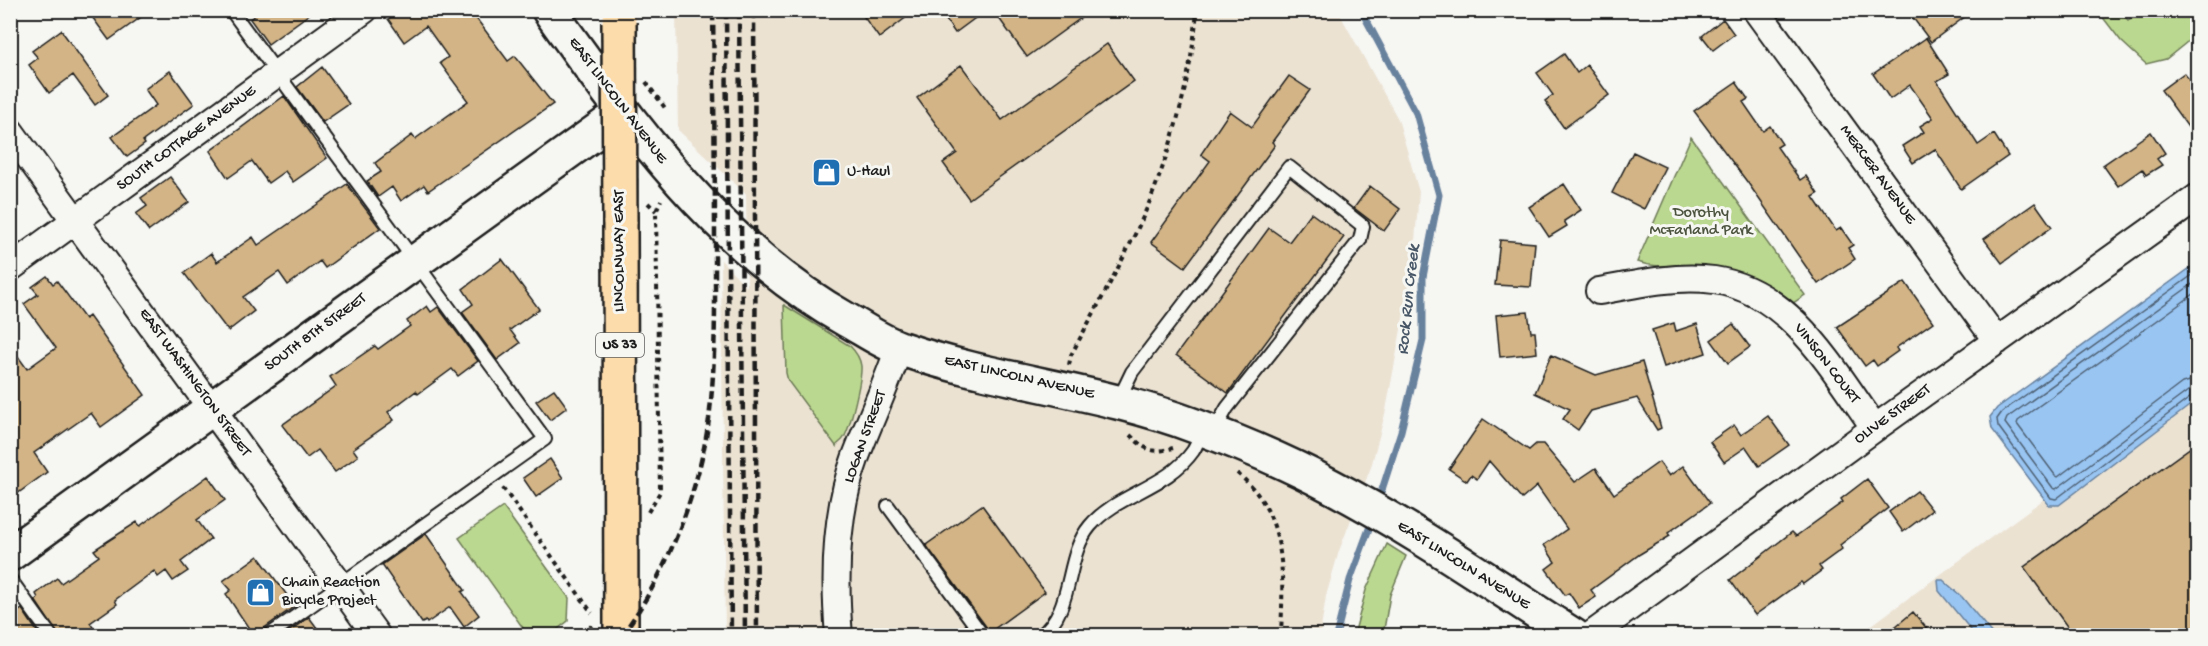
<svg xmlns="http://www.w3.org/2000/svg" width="2208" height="646" font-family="'Gochi Hand',sans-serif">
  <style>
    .built { fill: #ebe2d2 }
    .green { fill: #bbd890; stroke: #6c7a56; stroke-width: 1.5 }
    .water { fill: #99c5f3; stroke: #67819d; stroke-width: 1.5 }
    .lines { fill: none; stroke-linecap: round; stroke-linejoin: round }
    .shore { stroke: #4e6072; stroke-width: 1.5 }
    .stream { stroke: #67819d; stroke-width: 7 }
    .building { fill: #d2b486; stroke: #1c1c1c; stroke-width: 1.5 }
    .lane-casing { stroke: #1c1c1c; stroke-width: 16 }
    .street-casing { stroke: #1c1c1c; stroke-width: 30 }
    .secondary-casing { stroke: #1c1c1c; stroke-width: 38 }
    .highway-casing { stroke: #1c1c1c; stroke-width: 38 }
    .path { stroke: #1c1c1c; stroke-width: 4; stroke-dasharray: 4.5 4.5; stroke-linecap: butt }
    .lane { stroke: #f6f6f2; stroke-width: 12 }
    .street { stroke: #f6f6f2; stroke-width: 26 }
    .secondary { stroke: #f6f6f2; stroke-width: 33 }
    .highway { stroke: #fddcac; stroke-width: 33 }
    .rail { stroke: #1c1c1c; stroke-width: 4.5; stroke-dasharray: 9 4.5; stroke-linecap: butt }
    .highway-bridge-casing { stroke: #1c1c1c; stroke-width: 38; stroke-linecap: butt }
    .highway-bridge { stroke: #fddcac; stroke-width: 33 }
    .labels { text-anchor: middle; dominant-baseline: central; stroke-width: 6; stroke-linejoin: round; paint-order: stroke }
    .shield { fill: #f6f6f2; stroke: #5d5d5c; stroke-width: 1.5 }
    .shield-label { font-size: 15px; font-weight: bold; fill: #1c1c1c }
    .street-label { font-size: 16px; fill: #1c1c1c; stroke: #f6f6f2 }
    .poi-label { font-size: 16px; fill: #1c1c1c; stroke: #f6f6f2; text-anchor: start }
    .park-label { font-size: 16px; fill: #4c543f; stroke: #f6f6f2 }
    .water-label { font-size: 18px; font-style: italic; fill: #485767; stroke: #f6f6f2 }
  </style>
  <rect width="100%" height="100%" fill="#f6f6f2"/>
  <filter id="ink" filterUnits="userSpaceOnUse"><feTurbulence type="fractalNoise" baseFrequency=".0167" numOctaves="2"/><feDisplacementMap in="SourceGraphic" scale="12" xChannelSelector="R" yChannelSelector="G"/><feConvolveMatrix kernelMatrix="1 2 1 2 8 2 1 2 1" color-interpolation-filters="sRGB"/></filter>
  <g filter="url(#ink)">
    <path class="built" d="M 676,11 L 1338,11 L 1398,119 L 1419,192 L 1413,265 L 1386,410 L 1371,467 L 1339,551 L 1326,596 L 1320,635 L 725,635 L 721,260 L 747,287 L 746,194 L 678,130 Z
      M 2197,388 L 2197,635 L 1857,636 L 1956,563 Z"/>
    <path class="green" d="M 2098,11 L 2120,11 L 2128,20 L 2141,11 L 2197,11 L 2197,34 L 2166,59 L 2146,64 L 2121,41 Z
      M 1691,137 L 1805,295 L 1793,303 C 1764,283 1734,267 1698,265 C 1677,264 1657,269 1637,262 Z
      M 784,305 L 850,346 C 856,352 860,358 861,366 C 862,378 850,430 843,439 C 843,440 836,445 836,446 L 788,381 L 786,373 Z
      M 503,507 L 569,598 L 568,621 L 550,635 L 528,635 L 459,538 Z
      M 1387,544 L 1406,556 L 1390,595 L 1383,635 L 1354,635 L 1366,590 Z"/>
    <path class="water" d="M 2197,263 L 2197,400 L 2059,505 L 2049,505 L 1992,429 L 1990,417 L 1997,408 Z
      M 1938,580 L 1943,580 L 1962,597 L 1993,635 L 1975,635 L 1939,591 Z"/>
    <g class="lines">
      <path class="shore" d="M 2198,271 L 2002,412 L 1997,419 L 1998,426 L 2051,498 L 2056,499 L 2191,397 L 2198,396
        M 2198,280 L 2007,418 L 2005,423 L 2053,488 L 2056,489 L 2188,391 L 2198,388
        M 2198,291 L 2018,421 L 2017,424 L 2055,475 L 2058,477 L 2182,383 L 2198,379"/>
      <path class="stream" d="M 1361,10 L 1416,113 L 1439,195 L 1423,277 L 1423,340 L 1401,431 L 1378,502
        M 1336,636 L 1350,580 L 1373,518"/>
    </g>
    <path class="building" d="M 87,10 L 151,10 L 109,40 Z
      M 262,10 L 315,10 L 268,44 L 250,19 Z
      M 400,10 L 470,10 L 508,61 L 515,56 L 553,104 L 428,191 L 424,185 L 401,201 L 392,187 L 378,197 L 367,181 L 381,172 L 375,163 L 412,135 L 415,139 L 468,101 L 440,63 L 448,57 L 426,26 L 404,42 L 388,19 Z
      M 859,10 L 916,10 L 879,38 Z
      M 939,10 L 986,10 L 955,33 Z
      M 993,10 L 1092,10 L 1027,57 Z
      M 1907,10 L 1974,10 L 1931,42 Z
      M 1723,19 L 1734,34 L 1713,50 L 1702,36 Z
      M 61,30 L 108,95 L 95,105 L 73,75 L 49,93 L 29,65 L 38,58 L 32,51 Z
      M 1926,38 L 1949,74 L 1937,81 L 1978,145 L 1994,134 L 2008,156 L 1961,189 L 1935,149 L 1913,163 L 1902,146 L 1924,132 L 1920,126 L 1933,118 L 1910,85 L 1890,99 L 1873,74 Z
      M 1107,44 L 1134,81 L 969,199 L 943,163 L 957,153 L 917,98 L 961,65 L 1002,120 Z
      M 1564,54 L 1577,73 L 1587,65 L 1609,95 L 1564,128 L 1545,101 L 1553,95 L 1537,73 Z
      M 322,67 L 349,104 L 323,122 L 297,87 Z
      M 170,71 L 194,104 L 143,141 L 145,144 L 127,157 L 112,137 L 156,105 L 145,89 Z
      M 2184,73 L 2198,91 L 2198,141 L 2161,90 Z
      M 1289,76 L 1310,90 L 1272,142 L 1275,145 L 1185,267 L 1151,242 L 1210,161 L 1201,154 L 1230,111 L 1252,127 Z
      M 1736,82 L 1748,99 L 1743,102 L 1763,131 L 1770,126 L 1782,144 L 1777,147 L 1800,180 L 1806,176 L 1818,194 L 1813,197 L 1836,231 L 1841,228 L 1853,245 L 1848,248 L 1855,259 L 1818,284 L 1748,183 L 1694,111 Z
      M 284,96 L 327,158 L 293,182 L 285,171 L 268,183 L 252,161 L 228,178 L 210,151 Z
      M 2151,132 L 2165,153 L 2157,159 L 2162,165 L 2146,175 L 2142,169 L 2118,186 L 2103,165 Z
      M 1633,152 L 1665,167 L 1644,209 L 1612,193 Z
      M 170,177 L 189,202 L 149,231 L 136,214 L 147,206 L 141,198 Z
      M 347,184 L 380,228 L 325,268 L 320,261 L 288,285 L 279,272 L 243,297 L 254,311 L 228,331 L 184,273 L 211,253 L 217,262 L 253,237 L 258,245 Z
      M 1564,184 L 1581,210 L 1564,221 L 1567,226 L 1549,237 L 1529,207 Z
      M 1370,186 L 1400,209 L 1384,231 L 1354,208 Z
      M 2035,203 L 2052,227 L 2002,263 L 1984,239 Z
      M 1311,213 L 1344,237 L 1228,393 L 1176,355 L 1269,228 L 1289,242 Z
      M 1500,240 L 1535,243 L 1531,287 L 1495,285 Z
      M 502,259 L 539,309 L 510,330 L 520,343 L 497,360 L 462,312 L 473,304 L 463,289 Z
      M 47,276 L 53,284 L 57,281 L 85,319 L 89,316 L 145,395 L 101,427 L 91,413 L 34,453 L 47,472 L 10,499 L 10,345 L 27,369 L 56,348 L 24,304 L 38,294 L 32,287 Z
      M 1905,282 L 1933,322 L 1896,348 L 1898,351 L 1877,366 L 1873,360 L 1865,366 L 1837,327 Z
      M 427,306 L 431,312 L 438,307 L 478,361 L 458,376 L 452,369 L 418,394 L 416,391 L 388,412 L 394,420 L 353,449 L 358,456 L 335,472 L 318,450 L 307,458 L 282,425 L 336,386 L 330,377 L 375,346 L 378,349 L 410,326 L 407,321 Z
      M 1528,312 L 1531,332 L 1535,332 L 1537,353 L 1500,357 L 1496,315 Z
      M 1674,323 L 1676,331 L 1697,324 L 1706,353 L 1664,367 L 1652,330 Z
      M 1733,324 L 1750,347 L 1728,363 L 1711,340 Z
      M 1551,355 L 1596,375 L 1642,362 L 1661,428 L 1657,430 L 1637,398 L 1591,411 L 1578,430 L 1563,419 L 1570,409 L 1535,393 Z
      M 554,389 L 567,407 L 550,420 L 536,401 Z
      M 1768,416 L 1789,445 L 1759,466 L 1746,447 L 1724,462 L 1710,442 L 1734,425 L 1741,435 Z
      M 1483,419 L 1529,450 L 1536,444 L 1543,444 L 1575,482 L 1596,468 L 1614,494 L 1659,462 L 1669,476 L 1683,466 L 1710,503 L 1668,533 L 1670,536 L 1640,554 L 1591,590 L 1596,597 L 1579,608 L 1569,593 L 1565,595 L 1546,569 L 1555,562 L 1544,545 L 1567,529 L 1537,486 L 1522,499 L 1489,461 L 1477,479 L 1471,475 L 1467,481 L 1449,469 Z
      M 2198,442 L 2198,636 L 2074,636 L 2024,567 Z
      M 550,459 L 563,478 L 536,497 L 523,478 Z
      M 208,476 L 225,500 L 197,520 L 211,539 L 181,562 L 188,571 L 173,581 L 166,571 L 158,577 L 154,571 L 115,600 L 117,604 L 90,623 L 99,636 L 59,636 L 35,600 L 38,598 L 36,594 L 57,578 L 61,583 L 99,556 L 94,550 L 137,522 L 140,526 Z
      M 1867,479 L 1888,508 L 1840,545 L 1842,549 L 1819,566 L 1822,570 L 1803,584 L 1801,582 L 1755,615 L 1730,580 L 1792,532 L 1796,536 L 1843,502 L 1841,499 Z
      M 1917,491 L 1932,510 L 1903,532 L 1889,512 Z
      M 982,505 L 1045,592 L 990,632 L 926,545 Z
      M 426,534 L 465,590 L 462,592 L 479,615 L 464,627 L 450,607 L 427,623 L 426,621 L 422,623 L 382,565 Z
      M 258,556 L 295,606 L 263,629 L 260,636 L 254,636 L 226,594 L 231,590 L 223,581 Z
      M 22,609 L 40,636 L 10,636 L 10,617 Z
      M 1913,612 L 1933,636 L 1884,636 Z
      M 309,617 L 323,636 L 283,636 Z"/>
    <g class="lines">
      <defs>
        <path id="lane" d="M 231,10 L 545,439 L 268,636
          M 1118,401 L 1132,372 L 1289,167 L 1363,226 L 1360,240 L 1227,408 L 1214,431
          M 888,506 L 983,636
          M 10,579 L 51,636
          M 1040,636 C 1075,610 1064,557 1090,526 C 1118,493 1167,488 1193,451 C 1197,445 1199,437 1203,431"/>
        <path id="street" d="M 1756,10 L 1997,341
          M 10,131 L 377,636
          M 10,268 L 364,10
          M 1599,291 C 1636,284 1676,275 1714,280 C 1791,291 1833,370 1875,428
          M 839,636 C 834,578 835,514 855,459 C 869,422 886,386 899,348
          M 1590,636 L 1875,428 L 2198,197"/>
        <path id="secondary" d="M 549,10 C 633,128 719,248 847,320 C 865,330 883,343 902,349 C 998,382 1100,390 1195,426 C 1241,443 1288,463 1331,486 C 1415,530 1494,585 1574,636
          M 10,554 L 622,113"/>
        <path id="highway" d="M 620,221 L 621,636"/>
      </defs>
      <use href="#lane" class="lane-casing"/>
      <use href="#street" class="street-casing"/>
      <use href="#secondary" class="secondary-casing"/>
      <use href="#highway" class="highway-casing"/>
      <path class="path" d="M 646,82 L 665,108
        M 648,203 L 656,211
        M 1069,365 L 1071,355 C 1093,314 1117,272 1137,230 C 1168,165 1191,82 1197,10
        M 1130,435 C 1146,450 1151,454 1173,448
        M 1237,473 C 1289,515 1283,576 1281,636
        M 503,488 L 592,613
        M 648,512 L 660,492 L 656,211 L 661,200
        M 589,636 L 591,625"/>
      <use href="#lane" class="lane"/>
      <use href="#street" class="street"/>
      <use href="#secondary" class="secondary"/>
      <use href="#highway" class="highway"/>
      <path class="rail" d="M 726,10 L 731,636
        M 739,10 L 745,636
        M 754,10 L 757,636
        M 621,636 C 666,577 699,492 709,419 C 716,362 715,304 715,247 C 715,168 714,89 713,10"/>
      <defs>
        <path id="highway-bridge" d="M 619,22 L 620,221"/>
      </defs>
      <use href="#highway-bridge" class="highway-bridge-casing"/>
      <use href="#highway-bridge" class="highway-bridge"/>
    </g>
  </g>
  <defs>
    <symbol id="shop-square" viewBox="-11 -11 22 22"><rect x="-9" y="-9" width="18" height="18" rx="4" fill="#1f6fb2" stroke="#f6f6f2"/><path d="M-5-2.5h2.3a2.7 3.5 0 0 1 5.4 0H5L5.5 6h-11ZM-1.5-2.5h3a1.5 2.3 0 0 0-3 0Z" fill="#fff"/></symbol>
  </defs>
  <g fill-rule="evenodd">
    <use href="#shop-square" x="810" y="156" width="33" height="33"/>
    <use href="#shop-square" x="244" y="576" width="33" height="33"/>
  </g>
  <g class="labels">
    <rect class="shield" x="596" y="333" width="48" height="24" rx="4.5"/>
    <g class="shield-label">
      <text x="620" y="345">US 33</text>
    </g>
    <g class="street-label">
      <text transform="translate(617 101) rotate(53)">EAST LINCOLN AVENUE</text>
      <text transform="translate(187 139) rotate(-36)">SOUTH COTTAGE AVENUE</text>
      <text transform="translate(1877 175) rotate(54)">MERCER AVENUE</text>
      <text transform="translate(620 251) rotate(-90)">LINCOLNWAY EAST</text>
      <text transform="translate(316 333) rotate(-36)">SOUTH 8TH STREET</text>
      <text transform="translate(1826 364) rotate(52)">VINSON COURT</text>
      <text transform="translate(1019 378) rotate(13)">EAST LINCOLN AVENUE</text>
      <text transform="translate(194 383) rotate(54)">EAST WASHINGTON STREET</text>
      <text transform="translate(1893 415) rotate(-36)">OLIVE STREET</text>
      <text transform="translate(866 437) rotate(-70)">LOGAN STREET</text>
      <text transform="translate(1463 566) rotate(32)">EAST LINCOLN AVENUE</text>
    </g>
    <g class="poi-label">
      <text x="847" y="172">U-Haul</text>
      <text x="282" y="583">Chain Reaction<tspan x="282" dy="18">Bicycle Project</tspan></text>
    </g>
    <g class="park-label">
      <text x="1701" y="213">Dorothy<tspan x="1701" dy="18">McFarland Park</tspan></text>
    </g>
    <g class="water-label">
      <text transform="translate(1409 300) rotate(-84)">Rock Run Creek</text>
    </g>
  </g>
  <rect width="2208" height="646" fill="none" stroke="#f6f6f2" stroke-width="36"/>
  <rect x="18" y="18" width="2172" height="610" fill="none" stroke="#1c1c1c" stroke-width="2" filter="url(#ink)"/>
</svg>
